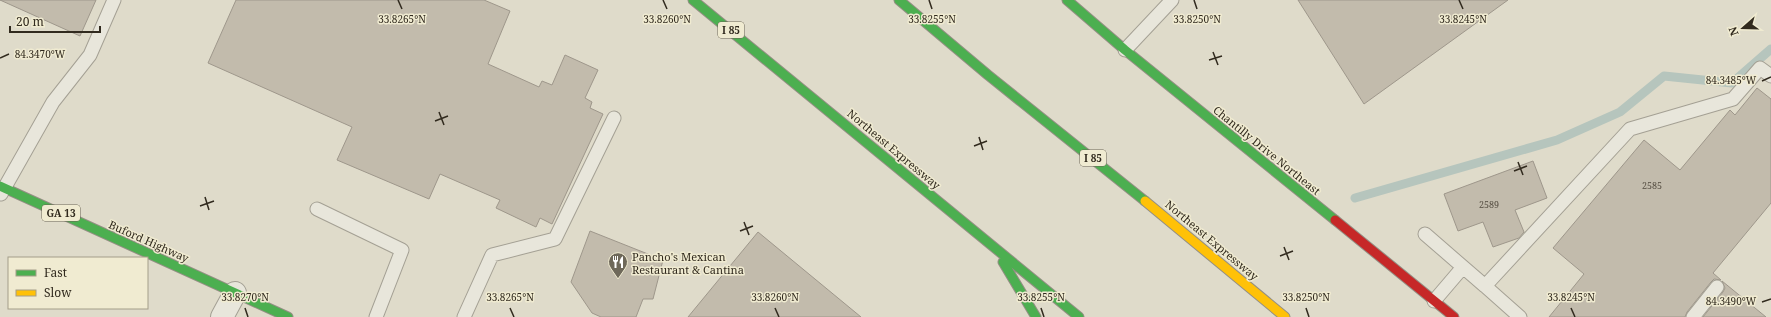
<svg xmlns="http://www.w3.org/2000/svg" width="1771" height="317" font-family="'Noto Serif',serif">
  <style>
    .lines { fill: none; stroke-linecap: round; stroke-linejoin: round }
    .stream { stroke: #b6c5bd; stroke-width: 9 }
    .building { fill: #c2bbac; stroke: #9e978b }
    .lane-casing { stroke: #a4a094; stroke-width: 15 }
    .street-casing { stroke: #a4a094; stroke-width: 24 }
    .fast-casing { stroke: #948f84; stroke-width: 11 }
    .slow-casing { stroke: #948f84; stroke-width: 11 }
    .jam-casing { stroke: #948f84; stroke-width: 11 }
    .lane { stroke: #e8e6db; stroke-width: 13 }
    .street { stroke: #e8e6db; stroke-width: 22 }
    .fast { stroke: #4caf50; stroke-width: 9 }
    .slow { stroke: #ffc107; stroke-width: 9 }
    .jam { stroke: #c62828; stroke-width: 9 }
    .ticks { fill: none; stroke: #312a1e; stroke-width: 1.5 }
    .labels { text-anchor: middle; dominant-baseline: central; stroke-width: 3; stroke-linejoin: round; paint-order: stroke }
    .number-label { font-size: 9px; fill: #554e42 }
    .shield { fill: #f0ebd1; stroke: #6a6454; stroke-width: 1 }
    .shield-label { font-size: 10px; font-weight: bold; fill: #312a1e }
    .street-label { font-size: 11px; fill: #312a1e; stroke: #f0ebd1 }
    .poi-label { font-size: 11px; fill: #312a1e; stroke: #f0ebd1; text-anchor: start }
    .ticks-label { font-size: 10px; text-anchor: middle; fill: #312a1e; stroke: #f0ebd1; stroke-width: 3; stroke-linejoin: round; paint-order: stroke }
  </style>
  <rect width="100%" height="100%" fill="#dfdbca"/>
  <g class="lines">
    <path class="stream" d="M 1355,198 L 1557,140 L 1620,112 L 1664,76 L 1732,83 L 1771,49"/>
  </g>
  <path class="building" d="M 0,0 L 96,0 L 80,36 Z
    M 236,0 L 484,0 L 510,11 L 488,64 L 539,87 L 542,81 L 552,85 L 565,55 L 598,70 L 585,98 L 592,102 L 590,108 L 603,114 L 552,224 L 540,218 L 536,227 L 496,208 L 500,200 L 440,174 L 429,199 L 337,160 L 352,127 L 208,63 Z
    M 1298,0 L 1508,0 L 1364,104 Z
    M 1757,88 L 1771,99 L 1771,203 L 1713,273 L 1721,280 L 1714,279 L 1711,282 L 1687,312 L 1685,317 L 1549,317 L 1584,274 L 1553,248 L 1644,140 L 1680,170 L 1730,110 L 1735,115 Z
    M 1533,161 L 1547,198 L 1515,210 L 1524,232 L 1519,238 L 1493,247 L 1483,222 L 1458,231 L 1444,194 Z
    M 590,231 L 663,260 L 653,299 L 643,299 L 636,317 L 601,317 L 592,313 L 571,282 Z
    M 758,232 L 861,317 L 688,317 Z
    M 1722,281 L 1766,317 L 1703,317 L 1723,292 L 1725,288 Z"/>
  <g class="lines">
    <defs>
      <path id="lane" d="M 1125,50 L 1172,0
        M 1,194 L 53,102 L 90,55 L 114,0
        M 317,209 L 402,250 L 376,317
        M 1425,234 L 1485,286
        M 1434,301 L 1463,267
        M 464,317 L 492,255 L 555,239 L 614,118
        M 1520,317 L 1485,286 L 1630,129 L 1733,99 L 1760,68 L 1771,76
        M 1693,317 L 1717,287"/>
      <path id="street" d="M 222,317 L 235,293"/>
      <path id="fast" d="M 693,0 L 1079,317
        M 899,0 L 988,75 L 1145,201
        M 1067,0 L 1125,50 L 1335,220
        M 0,186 L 288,317
        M 1003,262 L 1036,317"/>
      <path id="slow" d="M 1145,201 L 1285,317"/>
      <path id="jam" d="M 1335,220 L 1454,317"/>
    </defs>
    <use href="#lane" class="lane-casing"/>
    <use href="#street" class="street-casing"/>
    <use href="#fast" class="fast-casing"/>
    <use href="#slow" class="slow-casing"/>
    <use href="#jam" class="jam-casing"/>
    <use href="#lane" class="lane"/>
    <use href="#street" class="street"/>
    <use href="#fast" class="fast"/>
    <use href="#slow" class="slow"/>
    <use href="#jam" class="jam"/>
  </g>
  <path class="ticks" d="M 398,0 L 402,9M 663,0 L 667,9M 929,0 L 932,9M 1194,0 L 1197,9M 1459,0 L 1463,9M 1213,52 L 1218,65M 0,58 L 9,54M 1209,60 L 1222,56M 1762,81 L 1771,77M 439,112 L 444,125M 435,121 L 448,116M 979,137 L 983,150M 974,146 L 987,141M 1518,162 L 1523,175M 1514,171 L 1527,166M 205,197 L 209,210M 200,206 L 214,201M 744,222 L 749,235M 740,231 L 753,226M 1284,247 L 1289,260M 1280,256 L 1293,251M 1762,302 L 1771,299M 245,308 L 248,317M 510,308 L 514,317M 775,308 L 779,317M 1041,308 L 1044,317M 1306,308 L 1309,317M 1571,308 L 1575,317"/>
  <defs>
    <symbol id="restaurant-pin" viewBox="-11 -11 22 30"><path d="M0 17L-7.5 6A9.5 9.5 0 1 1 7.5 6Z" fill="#6e685a" stroke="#f0ebd1"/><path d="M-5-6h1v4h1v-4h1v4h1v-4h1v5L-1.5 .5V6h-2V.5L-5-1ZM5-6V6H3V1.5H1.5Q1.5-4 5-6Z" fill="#fff"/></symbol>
  </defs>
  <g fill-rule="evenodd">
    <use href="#restaurant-pin" x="607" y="251" width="22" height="30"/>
  </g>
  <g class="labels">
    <g class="number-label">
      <text x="1652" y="185">2585</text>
      <text x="1489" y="204">2589</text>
    </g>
    <g class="shield">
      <rect x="718" y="22" width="26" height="16" rx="3"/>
      <rect x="1080" y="150" width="26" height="16" rx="3"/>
      <rect x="42" y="205" width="38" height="16" rx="3"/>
    </g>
    <g class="shield-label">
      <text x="731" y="30">I 85</text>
      <text x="1093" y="158">I 85</text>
      <text x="61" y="213">GA 13</text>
    </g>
    <g class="street-label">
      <text transform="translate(894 149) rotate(40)">Northeast Expressway</text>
      <text transform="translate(1267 150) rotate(39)">Chantilly Drive Northeast</text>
      <text transform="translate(1212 240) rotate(40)">Northeast Expressway</text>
      <text transform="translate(149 241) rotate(24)">Buford Highway</text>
    </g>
    <g class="poi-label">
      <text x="632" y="256">Pancho's Mexican<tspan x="632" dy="13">Restaurant &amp; Cantina</tspan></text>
    </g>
  </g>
  <g class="ticks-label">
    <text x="402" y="23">33.8265°N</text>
    <text x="667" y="23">33.8260°N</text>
    <text x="932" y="23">33.8255°N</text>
    <text x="1197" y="23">33.8250°N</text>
    <text x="1463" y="23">33.8245°N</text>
    <text x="40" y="58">84.3470°W</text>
    <text x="1731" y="84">84.3485°W</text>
    <text x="245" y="301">33.8270°N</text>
    <text x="510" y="301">33.8265°N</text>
    <text x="775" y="301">33.8260°N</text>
    <text x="1041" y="301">33.8255°N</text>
    <text x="1306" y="301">33.8250°N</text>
    <text x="1571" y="301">33.8245°N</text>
    <text x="1731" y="305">84.3490°W</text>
  </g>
  <rect x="8" y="257" width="140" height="52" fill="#f0ebd1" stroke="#a49e89"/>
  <rect x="16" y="270" width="20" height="6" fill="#4caf50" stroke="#a49e89"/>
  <text x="44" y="277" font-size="12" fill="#312a1e">Fast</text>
  <rect x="16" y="290" width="20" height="6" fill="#ffc107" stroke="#a49e89"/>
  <text x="44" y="297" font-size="12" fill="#312a1e">Slow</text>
  <g transform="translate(1743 28) rotate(250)" stroke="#f0ebd1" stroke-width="3" paint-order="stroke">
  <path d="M0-3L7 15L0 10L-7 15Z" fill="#312a1e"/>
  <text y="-6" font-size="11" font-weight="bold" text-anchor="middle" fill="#312a1e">N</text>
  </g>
  <path d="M10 26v6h90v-6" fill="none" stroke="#312a1e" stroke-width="2"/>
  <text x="16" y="26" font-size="12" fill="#312a1e" stroke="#f0ebd1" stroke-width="3" paint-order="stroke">20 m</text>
</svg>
